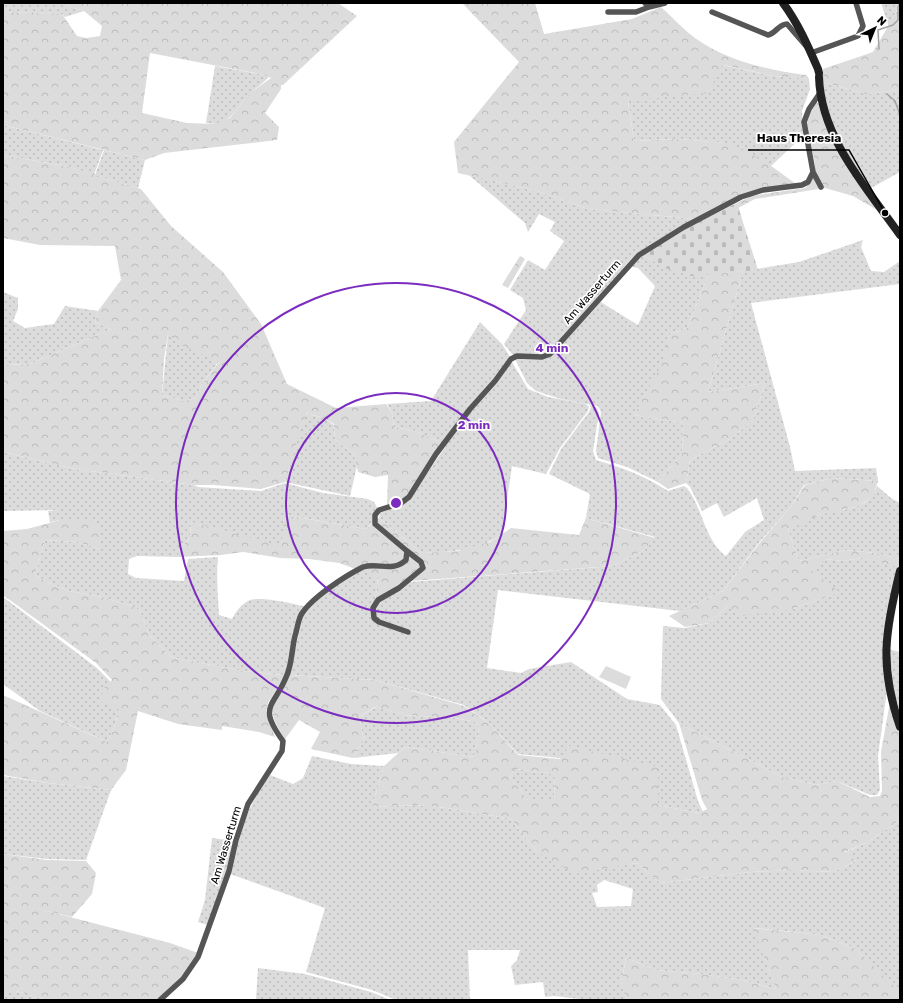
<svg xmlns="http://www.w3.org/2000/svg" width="903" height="1003" font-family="Rubik,sans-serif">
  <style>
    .grass { fill: url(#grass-dots); fill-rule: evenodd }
    .forest { fill: url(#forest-crowns); fill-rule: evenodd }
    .cemetery { fill: url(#cemetery-stones) }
    .pitch { fill: #dcdcdc }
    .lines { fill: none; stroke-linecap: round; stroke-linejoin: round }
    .stream { stroke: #a3a3a3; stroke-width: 1.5 }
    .street { stroke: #555; stroke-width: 5.5 }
    .secondary { stroke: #222; stroke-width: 8 }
    .ring { fill: none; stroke: #7b2cbf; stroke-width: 2 }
    .labels { text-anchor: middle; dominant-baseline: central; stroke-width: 3.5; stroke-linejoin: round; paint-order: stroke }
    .street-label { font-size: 11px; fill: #000; stroke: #fff }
    .centre { fill: #7b2cbf; stroke: #fff; stroke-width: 2 }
    .ring-label { font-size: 12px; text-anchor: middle; font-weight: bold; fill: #7b2cbf; stroke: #fff; stroke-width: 3.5; stroke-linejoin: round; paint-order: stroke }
    .leader { fill: none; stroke: #000; stroke-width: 1.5 }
    .callout-dot { fill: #000; stroke: #fff; stroke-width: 1.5 }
    .callout-label { font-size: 12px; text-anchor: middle; font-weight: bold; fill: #000; stroke: #fff; stroke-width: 3.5; stroke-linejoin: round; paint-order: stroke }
  </style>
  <defs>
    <pattern id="grass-dots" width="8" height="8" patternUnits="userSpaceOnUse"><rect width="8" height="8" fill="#dcdcdc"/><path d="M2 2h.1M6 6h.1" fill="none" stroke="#bbb" stroke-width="1.8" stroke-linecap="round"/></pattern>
    <pattern id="forest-crowns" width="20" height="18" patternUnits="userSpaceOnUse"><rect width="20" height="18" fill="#dcdcdc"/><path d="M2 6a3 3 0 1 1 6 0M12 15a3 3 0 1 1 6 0" fill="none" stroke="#bbb"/></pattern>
    <pattern id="cemetery-stones" width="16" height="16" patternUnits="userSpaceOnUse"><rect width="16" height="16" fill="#dcdcdc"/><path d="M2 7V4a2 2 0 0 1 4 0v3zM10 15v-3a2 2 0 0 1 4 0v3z" fill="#bbb"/></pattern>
  </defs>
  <rect width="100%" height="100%" fill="#fff"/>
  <path class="grass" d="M 3,3 L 68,3 L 70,7 L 84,11 L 65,17 L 62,14 L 3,12 Z
    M 881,3 L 900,3 L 889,27 Z
    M 722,65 L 774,76 L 809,79 L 810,89 L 802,111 L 803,136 L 771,166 L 726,143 L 677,139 L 634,141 L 628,100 Z
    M 215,66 L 265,75 L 269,77 C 263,83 256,88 250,94 C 236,107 230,128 206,123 Z
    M 823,82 L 866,94 L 900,90 L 900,172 L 871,188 C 847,156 827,122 823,82 Z
    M 3,125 L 103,150 L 94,175 L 70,167 L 3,155 Z
    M 104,150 L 145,160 L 138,188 L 95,175 Z
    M 469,175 L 537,191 L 588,209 L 695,219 L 641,251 L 631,259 L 549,353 L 513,355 L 504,344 L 526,310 L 523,298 L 510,290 L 528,260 L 545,270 L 564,241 L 550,231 L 555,222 L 539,214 L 528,232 L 525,223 Z
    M 863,240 L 861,247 L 871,271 L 884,272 L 900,261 L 900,284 L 751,303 L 790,447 L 795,471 L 876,468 L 878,481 L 832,478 L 804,485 L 790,508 L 761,540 L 723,591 L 680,611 L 498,590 L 487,668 L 521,673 L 529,669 L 571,662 L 627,699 L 660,705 L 676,725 L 698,801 L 703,812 L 699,813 L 658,805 L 658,767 L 518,754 L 490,724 L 464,705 L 375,680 L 289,675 L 303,616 L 321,596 L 361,569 L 378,577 L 375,602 L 410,582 L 613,566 L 643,551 L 655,537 L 586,518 L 590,494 L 549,474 L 561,449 L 589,412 L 591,407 L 589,405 L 597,408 L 599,413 L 593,451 L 596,460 C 621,467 645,476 668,491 L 684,486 L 687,488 C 703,509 705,541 726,556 L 745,532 L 764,520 L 757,498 L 724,517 L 717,503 L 702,511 L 690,487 L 686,483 L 690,460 L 733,437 L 753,420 L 765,383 L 708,392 L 743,271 L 799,262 Z
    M 642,255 C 667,268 680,276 709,274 L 687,328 L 670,334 L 664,362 L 634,415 L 683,423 L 682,454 L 658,482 L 627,467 L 598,458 L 596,451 L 601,412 L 598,406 L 561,399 L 536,391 L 527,383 L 515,359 L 549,357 L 599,301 L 638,325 L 655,286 L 638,268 L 630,266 Z
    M 3,292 L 18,298 L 18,309 L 13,321 L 25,328 L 54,324 L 65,306 L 98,311 L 95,322 L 111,329 L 30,364 L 3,365 Z
    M 480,322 L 502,344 L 510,357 L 439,449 L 438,441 L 415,431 L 394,427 L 392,413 L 387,404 L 431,401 Z
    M 168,334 L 219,361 L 202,384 L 196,398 L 184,401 L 162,395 Z
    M 512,362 L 528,389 L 548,397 L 586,404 L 589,407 L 588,411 L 560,448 L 546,474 L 512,466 L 502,534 C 478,551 450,552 422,553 L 379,518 L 381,509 L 402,505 L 429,471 L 457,429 Z
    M 305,413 L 324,418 L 334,425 L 335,440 L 354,454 L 357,466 L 350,496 L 285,482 Z
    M 3,452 L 75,469 L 194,485 L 198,487 L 261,491 L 285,483 L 323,493 L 368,499 L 374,502 L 377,507 L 373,522 L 366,529 L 286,515 L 281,547 L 191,522 L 190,538 L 180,548 L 178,557 L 137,556 L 129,559 L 128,574 L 136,578 L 184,581 L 188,559 L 218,557 C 216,577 218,595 219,615 L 232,619 C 236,612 240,605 248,601 C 259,595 294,604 307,607 L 300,615 L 285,675 L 241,671 L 171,657 L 149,635 L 139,608 L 102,597 L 69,591 L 47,582 L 35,575 L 45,540 L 78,542 L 99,549 L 60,520 L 50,522 L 48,511 L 59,510 L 3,511 Z
    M 877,486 L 891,498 L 900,503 L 900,563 L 887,620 L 887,690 L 878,756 L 880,790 L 877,795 L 870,795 L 837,781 L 816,785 L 782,777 L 679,723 L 661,699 L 663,626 L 685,628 L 709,623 L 728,606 L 790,610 L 839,592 L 811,571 L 826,559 L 842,561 L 862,558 L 897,566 L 899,559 L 875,553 L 846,550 L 799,561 L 788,530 C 798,525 808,518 819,515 C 841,507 867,513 877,486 Z
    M 3,597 L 97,668 L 111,682 L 119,709 L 114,728 L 107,742 L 40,711 L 3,684 Z
    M 888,649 L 900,652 L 900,714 L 890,682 Z
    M 376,707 L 404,715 L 454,718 L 477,722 L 479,733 L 474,757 L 405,747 L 398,753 L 353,758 L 364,740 L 359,717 Z
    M 312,756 L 351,764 L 384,766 L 372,807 L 417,805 L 447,808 L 511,819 L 536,851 L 585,871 L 637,863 L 660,883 L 751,872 L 792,870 L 833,872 L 856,861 L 844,853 L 868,842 L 900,820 L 900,993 L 856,949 L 821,935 L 754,928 L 776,989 L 743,980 L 701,974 L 656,970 L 626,958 L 621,984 L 627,1000 L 588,1000 L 554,996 L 545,997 L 543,982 L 515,985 L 511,966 L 517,960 L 520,950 L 468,950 L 470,1000 L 396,1000 L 372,990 L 306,972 L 325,908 L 230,874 C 239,834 246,808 270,775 L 293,784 L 303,778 ZM 604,880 L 633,889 L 631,906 L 597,907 L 592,893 L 598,892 L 597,885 Z
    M 514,769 L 555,774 L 554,800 L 528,800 L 510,777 Z
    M 3,776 L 48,783 L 111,790 L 86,860 L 47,859 L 3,854 Z
    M 212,838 L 234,841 L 228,869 L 208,925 L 198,922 L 205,900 Z
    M 258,968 L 305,974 L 371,992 L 391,1000 L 256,1000 Z
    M 3,991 L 16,991 L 47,1000 L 3,1000 Z"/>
  <path class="forest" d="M 68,3 L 338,3 L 357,16 L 283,85 L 281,85 L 281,89 L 265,113 L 279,127 L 277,140 L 164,153 L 145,160 L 3,125 L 3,12 L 62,14 L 77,36 L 86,38 L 100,36 L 102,26 L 84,11 L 70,7 ZM 150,53 L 265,75 L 271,78 L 249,94 L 230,118 L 213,124 L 187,123 L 142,113 Z
    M 462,3 L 535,3 L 544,34 L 632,19 L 661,7 C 672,17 683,29 695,38 C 727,61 768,70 806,75 L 809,79 L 774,76 L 723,65 L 708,93 L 628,101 L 634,141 L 677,139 L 727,143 L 763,160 L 796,184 L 749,192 L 695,219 L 588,209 L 537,191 L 458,173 L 454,142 L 519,62 Z
    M 900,6 L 900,90 L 866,94 L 823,82 L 823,69 L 873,52 Z
    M 816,102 L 819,104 L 877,210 L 853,196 L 825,188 L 755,199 L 738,208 L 737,203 L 751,196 L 805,188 C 830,165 799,140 808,115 C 809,110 814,106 816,102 Z
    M 3,155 L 70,167 L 141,189 L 171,226 L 223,272 L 261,324 L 287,384 L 336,408 L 386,404 L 392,413 L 394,427 L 415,431 L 438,441 L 439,449 L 427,470 L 401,503 L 387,505 L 388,475 L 375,477 L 358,472 L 354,454 L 335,440 L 334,424 L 324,418 L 306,413 L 285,482 L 261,489 L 213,485 L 194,485 L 75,469 L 3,452 L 3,365 L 30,364 L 111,329 L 95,322 L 98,311 L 121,280 L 115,246 L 40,245 L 3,238 ZM 168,334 L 183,346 L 219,362 L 202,384 L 196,398 L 184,401 L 162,395 L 164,359 Z
    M 520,256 L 525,259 L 508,288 L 502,285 Z
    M 743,271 L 708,392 L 765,383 L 753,420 L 733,437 L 690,460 L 686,483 L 668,489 L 658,482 L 682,454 L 683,423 L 634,415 L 663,362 L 670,334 L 687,328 L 709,274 Z
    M 832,478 L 878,481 L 873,496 L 859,506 L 819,515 L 788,530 L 799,561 L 846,550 L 875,553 L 900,559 L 897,567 L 862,558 L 842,561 L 826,559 L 812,571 L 840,592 L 790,610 L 738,616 L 728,606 L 709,623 L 685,627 L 669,616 L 723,591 L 762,540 L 790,508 L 805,485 Z
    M 285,515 L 366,529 L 379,518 L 422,553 L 458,551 L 490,542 L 511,528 L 579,535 L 586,518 L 655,538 L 643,551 L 613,566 L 411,581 L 375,602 L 378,577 L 339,563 L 309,559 L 280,558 L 243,552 L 221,555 L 178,557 L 180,548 L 190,538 L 191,522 L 281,546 Z
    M 60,520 L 88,520 L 102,527 L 99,549 L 78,542 L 45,540 L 35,575 L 47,582 L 69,591 L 102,597 L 139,608 L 149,635 L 171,657 L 241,671 L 285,675 L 268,703 L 266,713 L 275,737 L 259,732 L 222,726 L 222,730 L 178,724 L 138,711 L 126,770 L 111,790 L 48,783 L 3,775 L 3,695 L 107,742 L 114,728 L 119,709 L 111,708 L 101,702 L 102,690 L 112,680 L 96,663 L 3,595 L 3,531 L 27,529 Z
    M 289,675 L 375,680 L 464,706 L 490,724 L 518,755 L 560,759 L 569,746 L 658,767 L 658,805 L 699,813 L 707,809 L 702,800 L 679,723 L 782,777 L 816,785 L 837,781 L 870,797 L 880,796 L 882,791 L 881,752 L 890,702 L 900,735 L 900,820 L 868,842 L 845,852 L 856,861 L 833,872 L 792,870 L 751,872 L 660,883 L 637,863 L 575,874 L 536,851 L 511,819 L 447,808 L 417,805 L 372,807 L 384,766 L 405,747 L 474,757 L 479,733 L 477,722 L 454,718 L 404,715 L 375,707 L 359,717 L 364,740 L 353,758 L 311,749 L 320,732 L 299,720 L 285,739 C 264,707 272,706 289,675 ZM 514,769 L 555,774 L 554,800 L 528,800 L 510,777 Z
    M 3,854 L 47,860 L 86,861 L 96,873 L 92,894 L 72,917 L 39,909 L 170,943 L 198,953 L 182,978 L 158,1000 L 46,1000 L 16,991 L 3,991 Z
    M 753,928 L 821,935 L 856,949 L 897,989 L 900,993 L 900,1000 L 627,1000 L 621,985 L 626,958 L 656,970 L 702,974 L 743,980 L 776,989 Z"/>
  <path class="cemetery" d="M 737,203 L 758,270 L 691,276 L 665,268 L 642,255 L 688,227 Z"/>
  <path class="pitch" d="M 606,666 L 631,677 L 626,689 L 599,677 Z"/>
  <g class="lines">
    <path class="stream" d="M 879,49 L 878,30 L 893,25 L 898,20 L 898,7 L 900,3
      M 887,94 L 895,101 L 900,115"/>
    <path class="street" d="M 645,3 L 649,7 L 665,3
      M 608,12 L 636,12 L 649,7
      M 712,12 L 768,35 C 776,33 779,24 787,24 L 806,46
      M 811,53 L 858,36 L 863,26 L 856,3
      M 813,172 L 821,187
      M 407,551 L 421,562 L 423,568 L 399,588 L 378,600 L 373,608 L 374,618 L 379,622 L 408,632
      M 160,1000 L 183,979 L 198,957 L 229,871 L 236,840 L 248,804 L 282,751 L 283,741 C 257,705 274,708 287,675 C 292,663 292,648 295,636 C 297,630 298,621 301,615 C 311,598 345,576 363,567 C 378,562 392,573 406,560 L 407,551 L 375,524 L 375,515 L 379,510 L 401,503 L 409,497 L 436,454 L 470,409 L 495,381 L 511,359 L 517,356 L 542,357 L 550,354 L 639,255 L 684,227 L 741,197 L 763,190 L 802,185 L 808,182 L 813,172 L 804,122 L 809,109 L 820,93"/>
    <path class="secondary" d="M 783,3 C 798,23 808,46 818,69 L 819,73
      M 819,77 C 821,138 866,187 900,235
      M 900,571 C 885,631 879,666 900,727"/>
  </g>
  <g class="ring">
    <circle cx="396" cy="503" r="110"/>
    <circle cx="396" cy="503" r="220"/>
  </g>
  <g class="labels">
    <g class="street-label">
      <text transform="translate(592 292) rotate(-49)">Am Wasserturm</text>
      <text transform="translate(226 845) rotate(-73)">Am Wasserturm</text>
    </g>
  </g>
  <circle cx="396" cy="503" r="6" class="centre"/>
  <g class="ring-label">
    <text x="552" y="352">4 min</text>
    <text x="474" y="429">2 min</text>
  </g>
  <path class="leader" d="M885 213L849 150H748"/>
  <circle class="callout-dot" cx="885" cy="213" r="4"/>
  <g class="callout-label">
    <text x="799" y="142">Haus Theresia</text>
  </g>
  <rect width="903" height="1003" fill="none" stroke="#000000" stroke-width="8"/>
  <g transform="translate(875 28) rotate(43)" stroke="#ffffff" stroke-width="3" paint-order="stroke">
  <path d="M0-3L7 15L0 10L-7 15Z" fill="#000000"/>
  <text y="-6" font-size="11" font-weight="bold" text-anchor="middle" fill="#000000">N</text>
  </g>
</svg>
